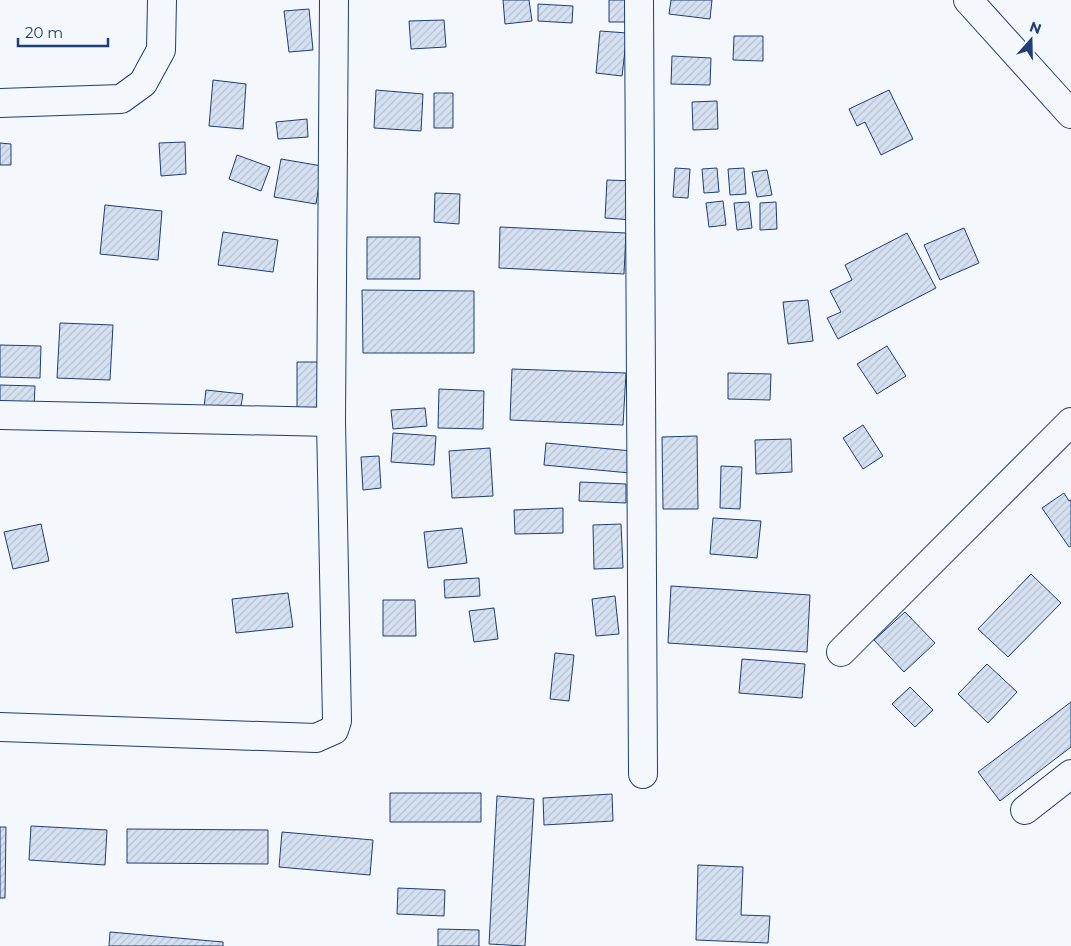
<svg xmlns="http://www.w3.org/2000/svg" width="1071" height="946" font-family="Montserrat,sans-serif">
  <style>
    .building { fill: url(#building-hatch); stroke: #1d3f73 }
    .lines { fill: none; stroke-linecap: round; stroke-linejoin: round }
    .street-casing { stroke: #1d3f73; stroke-width: 30 }
    .street { stroke: #f4f7fb; stroke-width: 28 }
  </style>
  <defs>
    <pattern id="building-hatch" width="6" height="6" patternUnits="userSpaceOnUse" patternTransform="scale(1.25)"><rect width="6" height="6" fill="#d5e0f0"/><path d="M-1 1l2-2M0 6l6-6M5 7l2-2" fill="none" stroke="#b6c1d1"/></pattern>
  </defs>
  <rect width="100%" height="100%" fill="#f4f7fb"/>
  <path class="building" d="M 503,0 L 529,0 L 532,21 L 505,24 Z
    M 609,0 L 633,0 L 633,22 L 609,22 Z
    M 671,0 L 712,0 L 710,19 L 669,14 Z
    M 538,4 L 573,6 L 572,23 L 538,21 Z
    M 309,9 L 313,50 L 289,52 L 284,11 Z
    M 444,20 L 446,47 L 411,49 L 409,21 Z
    M 600,31 L 627,33 L 622,76 L 596,73 Z
    M 734,36 L 763,36 L 763,61 L 733,60 Z
    M 672,56 L 711,58 L 710,85 L 671,84 Z
    M 213,80 L 246,84 L 243,129 L 209,126 Z
    M 376,90 L 423,94 L 421,131 L 374,128 Z
    M 889,90 L 913,139 L 881,155 L 865,122 L 857,126 L 849,109 Z
    M 434,93 L 453,93 L 453,128 L 434,128 Z
    M 717,101 L 718,129 L 693,130 L 692,102 Z
    M 307,119 L 308,137 L 278,139 L 276,122 Z
    M 185,142 L 186,174 L 161,176 L 159,143 Z
    M 0,143 L 11,144 L 11,165 L 0,165 Z
    M 237,155 L 270,167 L 261,191 L 229,179 Z
    M 281,159 L 322,166 L 316,204 L 274,197 Z
    M 675,168 L 690,169 L 688,198 L 673,197 Z
    M 717,168 L 719,192 L 704,193 L 702,169 Z
    M 744,168 L 746,194 L 730,195 L 728,169 Z
    M 767,170 L 772,195 L 757,197 L 752,172 Z
    M 607,180 L 635,181 L 633,220 L 605,218 Z
    M 435,193 L 460,194 L 459,224 L 434,222 Z
    M 723,201 L 726,225 L 709,227 L 706,203 Z
    M 749,202 L 752,228 L 737,230 L 734,203 Z
    M 776,202 L 777,229 L 760,230 L 760,203 Z
    M 105,205 L 162,211 L 158,260 L 100,254 Z
    M 500,227 L 626,233 L 624,274 L 499,268 Z
    M 964,228 L 979,263 L 940,280 L 924,245 Z
    M 223,232 L 278,240 L 273,272 L 218,265 Z
    M 907,233 L 936,288 L 838,339 L 827,318 L 841,312 L 830,291 L 852,280 L 845,265 Z
    M 367,237 L 420,237 L 420,279 L 367,279 Z
    M 362,290 L 474,291 L 474,353 L 363,353 Z
    M 808,300 L 813,341 L 788,344 L 783,302 Z
    M 60,323 L 113,325 L 110,380 L 57,378 Z
    M 0,345 L 41,346 L 40,378 L 0,377 Z
    M 887,346 L 906,376 L 877,394 L 857,364 Z
    M 297,362 L 320,362 L 320,409 L 297,409 Z
    M 512,369 L 626,373 L 623,425 L 510,420 Z
    M 728,373 L 771,374 L 770,400 L 728,399 Z
    M 0,385 L 35,386 L 34,407 L 0,406 Z
    M 439,389 L 484,391 L 483,429 L 438,428 Z
    M 206,390 L 243,394 L 240,412 L 204,407 Z
    M 425,408 L 427,426 L 393,429 L 391,410 Z
    M 863,425 L 883,456 L 863,469 L 843,438 Z
    M 393,433 L 436,436 L 434,465 L 391,462 Z
    M 697,436 L 698,509 L 663,509 L 662,437 Z
    M 791,439 L 792,472 L 756,474 L 755,440 Z
    M 546,443 L 632,451 L 630,473 L 544,465 Z
    M 490,448 L 493,496 L 452,498 L 449,451 Z
    M 379,456 L 381,488 L 363,490 L 361,457 Z
    M 721,466 L 742,467 L 740,509 L 720,508 Z
    M 580,482 L 626,484 L 626,503 L 579,501 Z
    M 1064,493 L 1069,501 L 1071,500 L 1071,546 L 1069,547 L 1042,508 Z
    M 563,508 L 563,533 L 515,534 L 514,510 Z
    M 713,518 L 761,521 L 757,558 L 710,554 Z
    M 41,524 L 49,561 L 13,569 L 4,532 Z
    M 621,524 L 623,568 L 594,569 L 593,525 Z
    M 462,528 L 467,563 L 428,568 L 424,532 Z
    M 1031,574 L 1061,603 L 1008,657 L 978,629 Z
    M 479,578 L 480,596 L 445,598 L 444,580 Z
    M 671,586 L 810,595 L 807,652 L 668,643 Z
    M 288,593 L 293,627 L 236,633 L 232,599 Z
    M 615,596 L 619,634 L 596,636 L 592,599 Z
    M 383,600 L 415,600 L 416,636 L 383,636 Z
    M 494,608 L 498,639 L 474,642 L 469,611 Z
    M 905,612 L 935,643 L 904,672 L 874,640 Z
    M 555,653 L 574,655 L 569,701 L 550,699 Z
    M 742,659 L 805,664 L 802,698 L 739,693 Z
    M 987,664 L 1017,692 L 988,723 L 958,694 Z
    M 910,687 L 933,710 L 915,727 L 892,704 Z
    M 1071,702 L 1071,747 L 1000,801 L 978,772 Z
    M 390,793 L 481,793 L 481,822 L 390,822 Z
    M 612,794 L 613,821 L 544,825 L 543,798 Z
    M 497,796 L 534,799 L 525,946 L 489,944 Z
    M 31,826 L 107,830 L 105,865 L 29,860 Z
    M 0,827 L 6,827 L 5,898 L 0,898 Z
    M 127,829 L 268,830 L 268,864 L 127,863 Z
    M 282,832 L 373,840 L 370,875 L 279,867 Z
    M 698,865 L 743,867 L 741,915 L 770,916 L 768,943 L 696,940 Z
    M 398,888 L 445,890 L 444,916 L 397,914 Z
    M 438,929 L 479,930 L 479,946 L 438,946 Z
    M 110,932 L 223,942 L 223,946 L 109,946 Z"/>
  <g class="lines">
    <defs>
      <path id="street" d="M 639,0 L 643,774
        M 968,0 L 1071,114
        M 0,103 L 121,99 L 143,83 L 161,50 L 162,0
        M 0,415 L 331,422
        M 841,652 L 1071,422
        M 0,727 L 316,738 L 334,730 L 337,721 L 331,422 L 334,0
        M 1025,810 L 1071,774"/>
    </defs>
    <use href="#street" class="street-casing"/>
    <use href="#street" class="street"/>
  </g>
  <g transform="translate(1031 40) rotate(20)" stroke="#f4f7fb" stroke-width="4" paint-order="stroke">
  <path d="M0-4L9 19L0 12L-9 19Z" fill="#1d3f73"/>
  <text y="-8" font-size="14" font-weight="bold" text-anchor="middle" fill="#1d3f73">N</text>
  </g>
  <path d="M18 38v8h90v-8" fill="none" stroke="#1d3f73" stroke-width="2.5"/>
  <text x="25" y="38" font-size="15" fill="#1d3f73" stroke="#f4f7fb" stroke-width="4" paint-order="stroke">20 m</text>
</svg>
